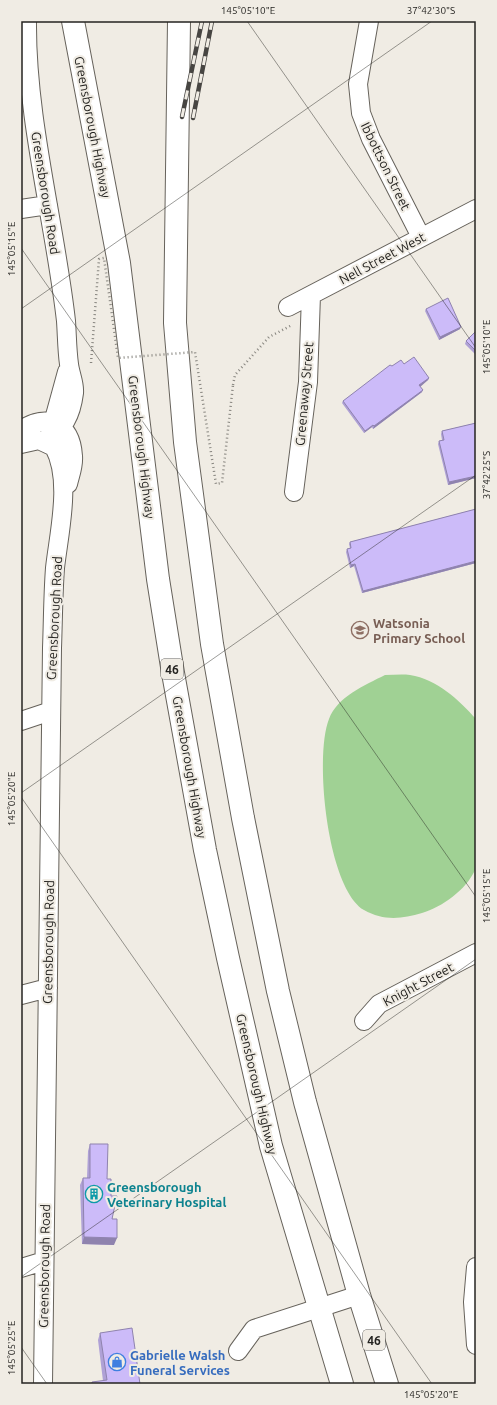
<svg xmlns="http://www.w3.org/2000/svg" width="497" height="1405" font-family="Ubuntu,sans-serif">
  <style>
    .green { fill: #a0d194 }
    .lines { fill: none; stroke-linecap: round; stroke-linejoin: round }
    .minor-casing { stroke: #66625b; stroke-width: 20 }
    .highway-casing { stroke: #66625b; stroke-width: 24 }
    .path { stroke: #87857f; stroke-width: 2.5; stroke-dasharray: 1 3; stroke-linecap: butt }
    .minor { stroke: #fff; stroke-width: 18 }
    .highway { stroke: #fff; stroke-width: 22 }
    .rail-casing { stroke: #474542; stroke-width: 4.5 }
    .rail { stroke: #f0ece4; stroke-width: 3; stroke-dasharray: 9; stroke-linecap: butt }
    .path-bridge { stroke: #87857f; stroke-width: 2.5; stroke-dasharray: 1 3; stroke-linecap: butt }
    .wall { fill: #afa1d6 }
    .shaded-wall { fill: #8f83ae }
    .building { fill: #ccbbf9; stroke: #8f83ae }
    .ticks { fill: none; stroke: #242320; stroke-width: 1; stroke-opacity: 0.45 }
    .labels { text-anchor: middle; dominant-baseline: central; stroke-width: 4; stroke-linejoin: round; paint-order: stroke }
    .shield { fill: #f0ece4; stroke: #615f5b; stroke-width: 1 }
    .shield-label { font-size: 12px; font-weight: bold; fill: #242320 }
    .street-label { font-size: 13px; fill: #242320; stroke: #f0ece4 }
    .education-label { font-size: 13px; font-weight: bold; fill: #785e54; stroke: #f0ece4; text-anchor: start }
    .culture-label { font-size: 13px; font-weight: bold; fill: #0d838f; stroke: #f0ece4; text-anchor: start }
    .shop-label { font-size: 13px; font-weight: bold; fill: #366cbe; stroke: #f0ece4; text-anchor: start }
    .neatline { fill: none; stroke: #242320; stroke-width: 1.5 }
    .ticks-label { font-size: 10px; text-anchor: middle; fill: #242320 }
  </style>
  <rect width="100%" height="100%" fill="#f0ece4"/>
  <path class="green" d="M 385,675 C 393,675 402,674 410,675 C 437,679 459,700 476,719 C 476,759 476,798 476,837 C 476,846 479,862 475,870 C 466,890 442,907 422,913 C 402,919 383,921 364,910 C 327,888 314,756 329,719 C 337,697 365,685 385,675 Z"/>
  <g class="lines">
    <defs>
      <path id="minor" d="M 27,21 C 26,119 55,223 66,321 C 67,335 67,350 69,364 C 70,374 75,383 74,393 C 71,417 64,426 47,442
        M 369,21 L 358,84 L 361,113 L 371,139 L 421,237
        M 21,209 L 48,205
        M 288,307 L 476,209
        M 21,430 C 48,412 71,424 73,456 C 74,466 70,475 68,484
        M 50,434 L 67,372
        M 21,444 L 39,440 L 54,447 C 72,480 59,532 55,568 C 53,595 53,622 52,648 L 43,1384
        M 294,492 L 308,382 L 311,295
        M 21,721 L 51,711
        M 21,995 L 48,988
        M 364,1021 L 379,1004 L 476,953
        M 476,1267 L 473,1302 L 476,1345
        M 21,1268 L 44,1261
        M 238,1351 L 254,1329 L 359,1295"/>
      <path id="highway" d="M 73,21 L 119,263 L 158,579 L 173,673 L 205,850 L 228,958 L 271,1146 L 342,1384
        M 179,21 L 175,323 L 185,442 L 212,644 L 243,818 L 278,991 L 305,1102 L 359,1295 L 387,1384"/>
    </defs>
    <use href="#minor" class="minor-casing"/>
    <use href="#highway" class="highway-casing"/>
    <path class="path" d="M 233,385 L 235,375 L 269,337 L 292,325"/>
    <use href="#minor" class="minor"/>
    <use href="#highway" class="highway"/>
    <defs>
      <path id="rail" d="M 182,117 L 202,21
        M 193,118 L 212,21"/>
    </defs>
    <use href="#rail" class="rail-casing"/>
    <use href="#rail" class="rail"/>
    <path class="path-bridge" d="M 91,363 L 99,259 L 104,258 L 118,358 L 195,352 L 216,484 L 222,483 L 233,385"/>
  </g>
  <path class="wall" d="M 426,309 L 460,329 L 439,340 L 425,311 Z
    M 476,331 L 476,355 L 465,344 L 466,341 Z
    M 404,364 L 429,378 L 428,380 L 420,386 L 422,392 L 373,429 L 372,427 L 364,433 L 342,403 L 343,401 L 392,366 Z
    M 476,423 L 476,478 L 448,485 L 438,444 L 439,441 L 442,440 L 441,434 L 442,431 Z
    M 476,509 L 476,563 L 362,593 L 354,566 L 350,568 L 346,552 L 347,549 L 350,548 L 349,544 L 350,542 Z
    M 90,1144 L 107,1179 L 111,1196 L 114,1245 L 82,1244 L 80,1185 L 83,1178 L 87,1178 L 88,1151 Z
    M 100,1333 L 140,1384 L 92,1384 L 92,1382 L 103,1381 L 98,1340 Z"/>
  <path class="shaded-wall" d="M 461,327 L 460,329 L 439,340 L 440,337 Z
    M 429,378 L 428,380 L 419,388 L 419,385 Z
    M 423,390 L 422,392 L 373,429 L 374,426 Z
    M 373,425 L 372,427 L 364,433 L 365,431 Z
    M 476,476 L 476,478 L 448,485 L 449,482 Z
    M 476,561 L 476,563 L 362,593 L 363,591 Z
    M 355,564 L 354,566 L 350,568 L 351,565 Z
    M 84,1237 L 117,1238 L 114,1245 L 82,1244 Z"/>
  <path class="building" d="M 448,298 L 461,327 L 440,337 L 426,309 Z
    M 476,331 L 476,351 L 466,341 Z
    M 414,357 L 429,378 L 419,385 L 423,390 L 374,426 L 373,425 L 365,431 L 343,401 L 390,365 L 392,366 L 401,360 L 404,364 Z
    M 476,423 L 476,476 L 449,482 L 439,441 L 444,440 L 442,431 Z
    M 476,509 L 476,561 L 363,591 L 355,564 L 351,565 L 347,549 L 351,548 L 350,542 Z
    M 90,1144 L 108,1144 L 107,1179 L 111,1179 L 111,1196 L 117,1196 L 112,1219 L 117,1219 L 117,1238 L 84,1237 L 83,1178 L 90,1178 Z
    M 132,1328 L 140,1384 L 92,1384 L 92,1382 L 107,1380 L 100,1333 Z"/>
  <path class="ticks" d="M 247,21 L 476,348M 21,248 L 476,897M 21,309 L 432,21M 21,793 L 476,475M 21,797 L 432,1384M 21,1277 L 476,959M 21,1347 L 47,1384"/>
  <defs>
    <symbol id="school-ring" viewBox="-11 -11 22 22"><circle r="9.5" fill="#f0ece4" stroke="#8d6e63" stroke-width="1.5"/><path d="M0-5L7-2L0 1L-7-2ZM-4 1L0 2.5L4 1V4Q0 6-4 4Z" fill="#8d6e63"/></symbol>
    <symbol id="building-ring" viewBox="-11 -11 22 22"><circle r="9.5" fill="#f0ece4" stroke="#0f9aa8" stroke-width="1.5"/><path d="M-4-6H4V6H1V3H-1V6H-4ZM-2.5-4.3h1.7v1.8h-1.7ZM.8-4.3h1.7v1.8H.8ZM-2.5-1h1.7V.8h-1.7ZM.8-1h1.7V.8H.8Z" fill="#0f9aa8"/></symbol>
    <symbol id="shop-ring" viewBox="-11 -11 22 22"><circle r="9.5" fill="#f0ece4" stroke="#3f7fe0" stroke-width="1.5"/><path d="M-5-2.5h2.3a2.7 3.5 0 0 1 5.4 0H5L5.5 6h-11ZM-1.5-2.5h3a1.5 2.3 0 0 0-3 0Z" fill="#3f7fe0"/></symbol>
  </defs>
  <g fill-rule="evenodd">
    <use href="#school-ring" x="350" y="620" width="20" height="20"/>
    <use href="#building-ring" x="84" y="1184" width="20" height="20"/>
    <use href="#shop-ring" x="107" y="1352" width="20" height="20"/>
  </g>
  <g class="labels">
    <g class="shield">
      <rect x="161" y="659" width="22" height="20" rx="3"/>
      <rect x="363" y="1330" width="22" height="20" rx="3"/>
    </g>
    <g class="shield-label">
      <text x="172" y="669">46</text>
      <text x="374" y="1340">46</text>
    </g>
    <g class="street-label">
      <text transform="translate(93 127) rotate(79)">Greensborough Highway</text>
      <text transform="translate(386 166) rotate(64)">Ibbottson Street</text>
      <text transform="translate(46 193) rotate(81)">Greensborough Road</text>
      <text transform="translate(382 258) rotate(-28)">Nell Street West</text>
      <text transform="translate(304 394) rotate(-85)">Greenaway Street</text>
      <text transform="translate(142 447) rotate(83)">Greensborough Highway</text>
      <text transform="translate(54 618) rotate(-87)">Greensborough Road</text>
      <text transform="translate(190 767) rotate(80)">Greensborough Highway</text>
      <text transform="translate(48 942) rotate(-89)">Greensborough Road</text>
      <text transform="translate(418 984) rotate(-28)">Knight Street</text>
      <text transform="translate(257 1084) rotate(77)">Greensborough Highway</text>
      <text transform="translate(44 1266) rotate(-89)">Greensborough Road</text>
    </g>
    <g class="education-label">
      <text x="373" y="623">Watsonia<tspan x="373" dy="15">Primary School</tspan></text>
    </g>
    <g class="culture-label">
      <text x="107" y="1187">Greensborough<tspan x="107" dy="15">Veterinary Hospital</tspan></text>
    </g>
    <g class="shop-label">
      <text x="130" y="1355">Gabrielle Walsh<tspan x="130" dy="15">Funeral Services</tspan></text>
    </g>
  </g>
  <rect width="497" height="1405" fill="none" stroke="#f0ece4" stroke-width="44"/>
  <rect x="22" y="22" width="453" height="1361" class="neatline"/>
  <g class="ticks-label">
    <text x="248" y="14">145°05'10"E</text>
    <text x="431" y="14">37°42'30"S</text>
    <text transform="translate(11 249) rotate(-90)" y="4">145°05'15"E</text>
    <text transform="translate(486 347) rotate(-90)" y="4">145°05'10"E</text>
    <text transform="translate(486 475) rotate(-90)" y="4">37°42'25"S</text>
    <text transform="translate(11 799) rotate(-90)" y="4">145°05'20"E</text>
    <text transform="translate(486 896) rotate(-90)" y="4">145°05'15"E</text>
    <text transform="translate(11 1348) rotate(-90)" y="4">145°05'25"E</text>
    <text x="431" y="1398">145°05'20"E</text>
  </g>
</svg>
